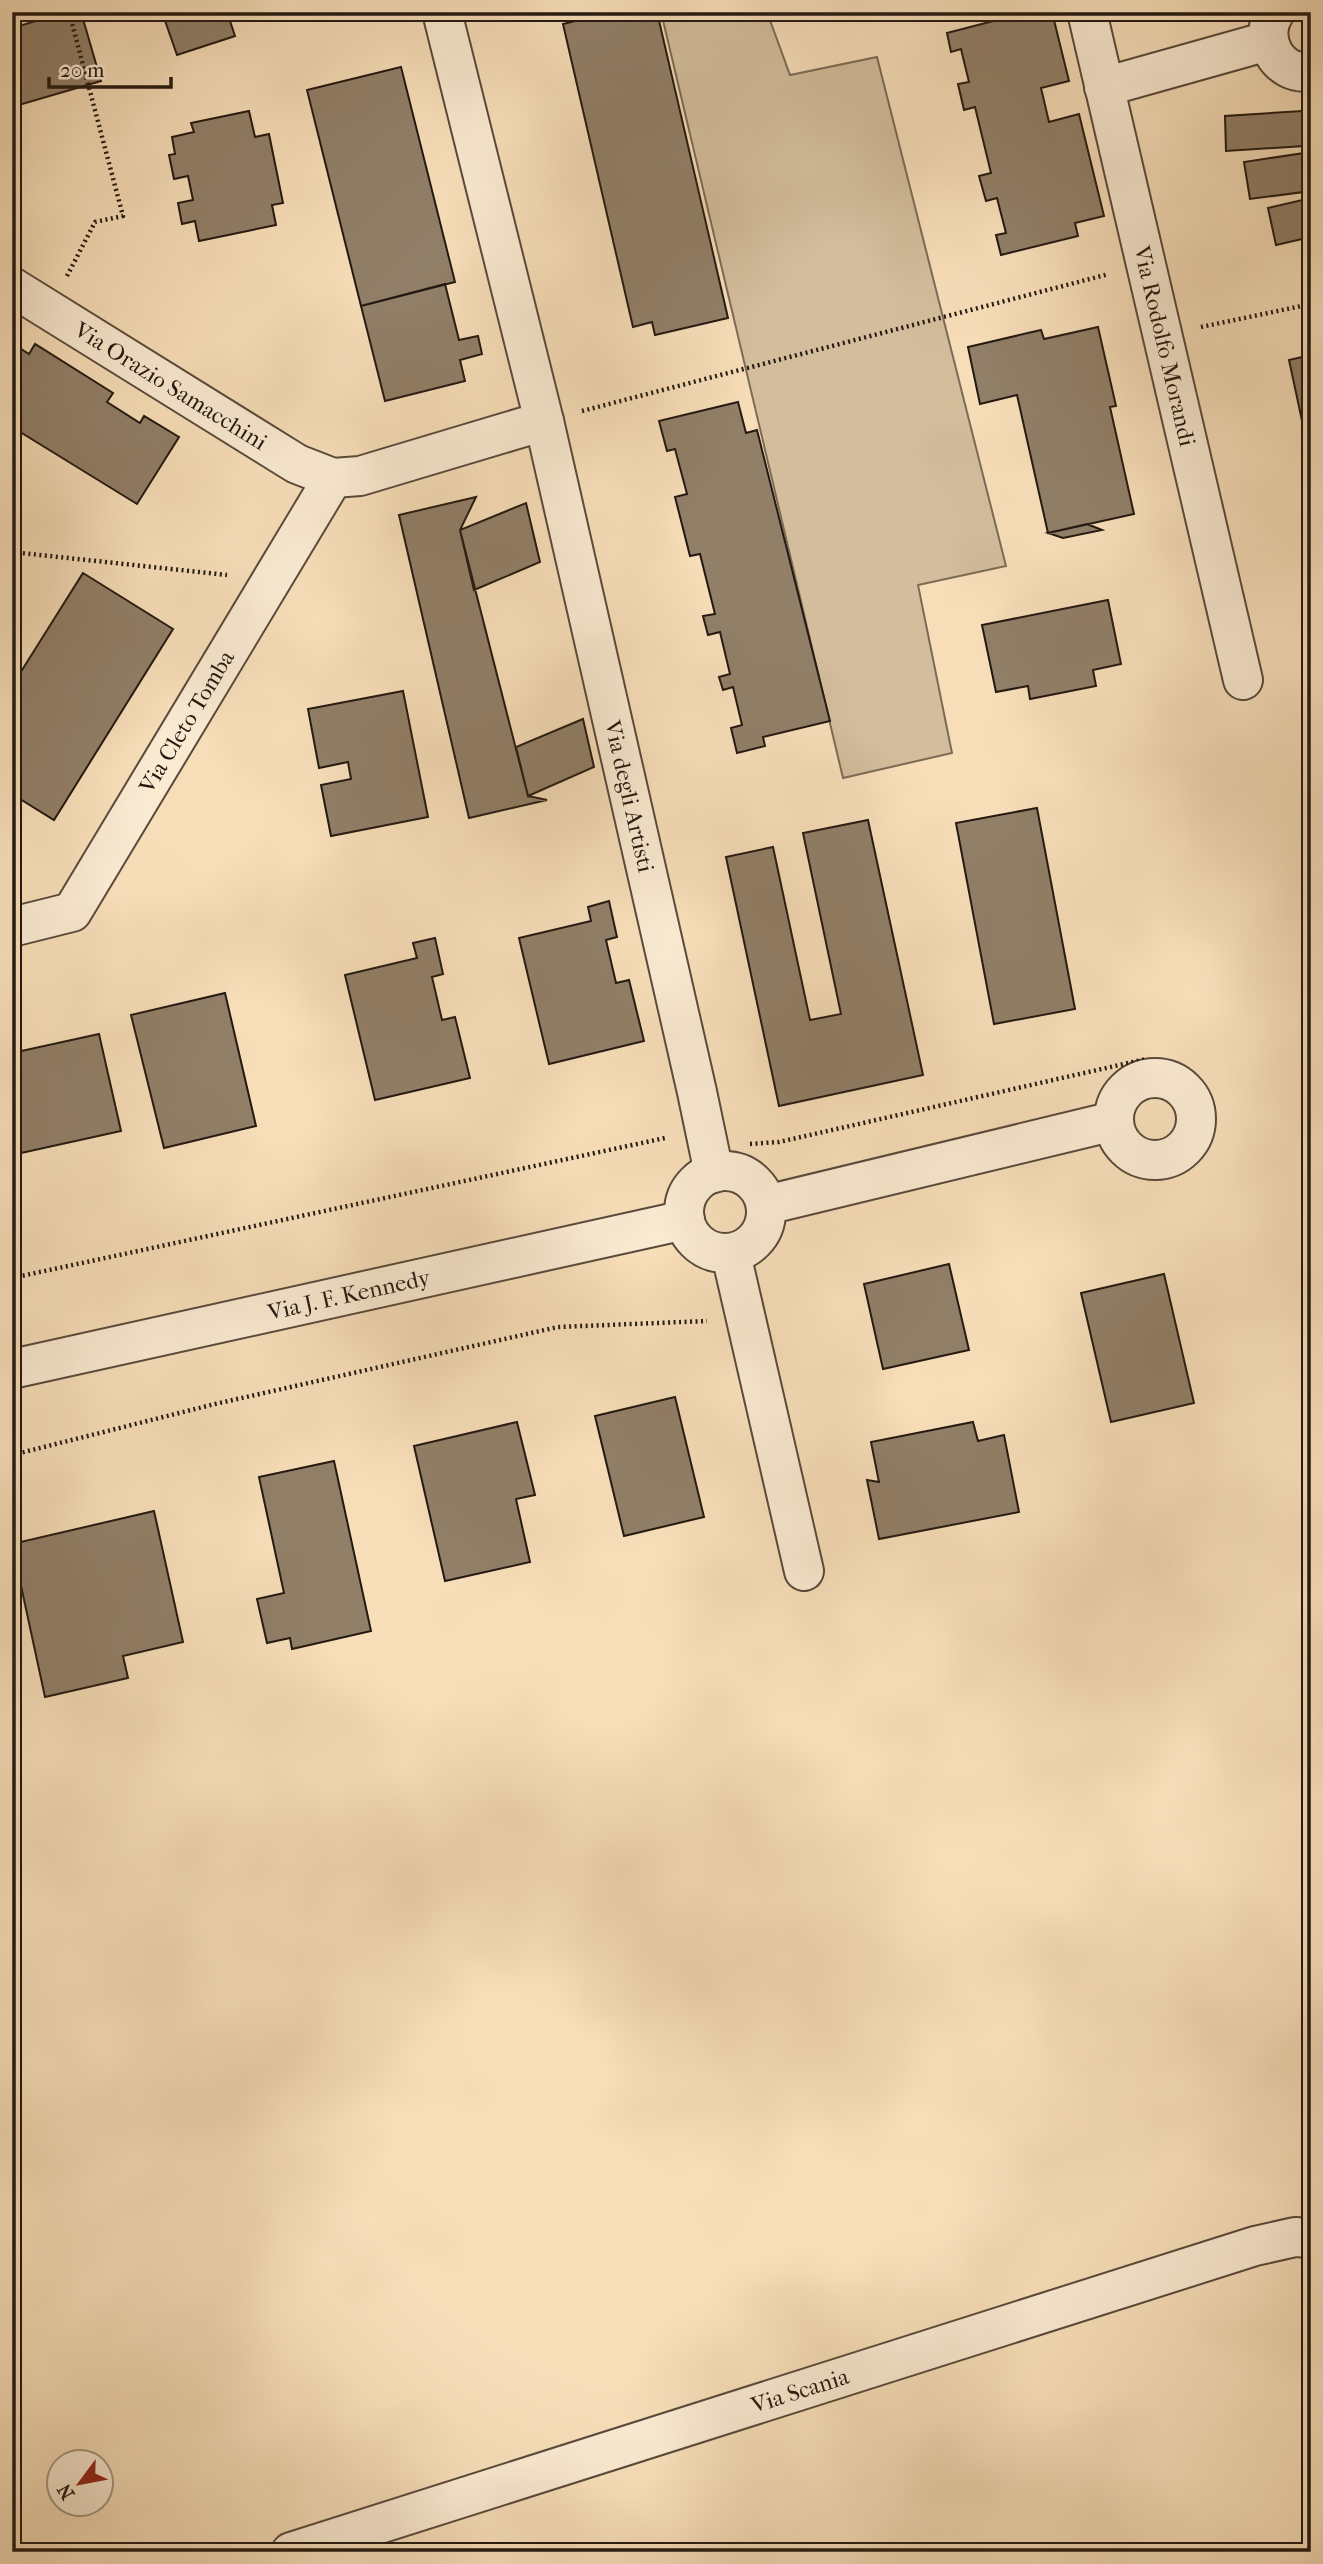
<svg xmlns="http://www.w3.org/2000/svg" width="1323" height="2564" font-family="'IM FELL French Canon',serif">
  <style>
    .green { fill: #d3bd9c; stroke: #7b6b56; stroke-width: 2 }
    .building { fill: #917f68; stroke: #231911; stroke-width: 2 }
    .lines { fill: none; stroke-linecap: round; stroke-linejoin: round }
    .minor-casing { stroke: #584a3b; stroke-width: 42 }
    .path { stroke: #231911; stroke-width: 4.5; stroke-dasharray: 2 3.5; stroke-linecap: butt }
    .minor { stroke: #faead2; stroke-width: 38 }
    .labels { text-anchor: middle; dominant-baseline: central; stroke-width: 5; stroke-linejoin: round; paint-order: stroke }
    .street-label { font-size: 23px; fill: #231911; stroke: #faead2 }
  </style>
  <rect width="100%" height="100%" fill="#f7deb9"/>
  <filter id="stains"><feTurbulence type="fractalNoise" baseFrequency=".00286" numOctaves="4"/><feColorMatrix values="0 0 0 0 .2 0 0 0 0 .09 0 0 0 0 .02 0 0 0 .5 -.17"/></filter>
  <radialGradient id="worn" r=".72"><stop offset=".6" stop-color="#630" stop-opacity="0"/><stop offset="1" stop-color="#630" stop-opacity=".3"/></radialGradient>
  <path class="green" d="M 661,12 L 767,12 L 790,75 L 877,57 L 1006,566 L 918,585 L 952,753 L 843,778 Z"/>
  <path class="building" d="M 67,12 L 81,12 L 101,81 L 12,107 L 12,28 Z
    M 162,12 L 227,12 L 235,36 L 177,55 Z
    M 612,12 L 657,12 L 728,318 L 655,335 L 652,322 L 633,327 L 563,24 Z
    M 1028,12 L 1052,12 L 1069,81 L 1041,88 L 1049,122 L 1079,114 L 1104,216 L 1075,223 L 1078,236 L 1001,255 L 996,235 L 1006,233 L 997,198 L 986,201 L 979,176 L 991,173 L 975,107 L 964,110 L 958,84 L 969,82 L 961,49 L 951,52 L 947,33 Z
    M 401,67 L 455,282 L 361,306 L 307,90 Z
    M 249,111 L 255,137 L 269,134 L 283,203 L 272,205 L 276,225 L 199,241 L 195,221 L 182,224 L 178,203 L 193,200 L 188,176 L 174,179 L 169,155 L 175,154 L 172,137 L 194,132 L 191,123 Z
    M 1302,111 L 1304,146 L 1226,151 L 1225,116 Z
    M 1311,152 L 1311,191 L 1250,199 L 1244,162 Z
    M 1311,198 L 1311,237 L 1276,245 L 1268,208 Z
    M 445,284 L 459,340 L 478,336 L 482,354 L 460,360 L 465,381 L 385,401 L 361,306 Z
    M 1098,327 L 1116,406 L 1110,407 L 1134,514 L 1048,533 L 1017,395 L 980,404 L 968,347 L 1041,330 L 1044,339 Z
    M 12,343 L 29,354 L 35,344 L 113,393 L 107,402 L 140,423 L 144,416 L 179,437 L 137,504 L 12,427 Z
    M 1311,355 L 1311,428 L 1304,430 L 1289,360 Z
    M 738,402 L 746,433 L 757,430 L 830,721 L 763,737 L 765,746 L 737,753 L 731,728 L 742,725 L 733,687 L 723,690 L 719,677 L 730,674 L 720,632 L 708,635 L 703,616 L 715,614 L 700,554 L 690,556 L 675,497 L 687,494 L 675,449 L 667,451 L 659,421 Z
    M 1311,428 L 1311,457 L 1310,457 L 1304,430 Z
    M 476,497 L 460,530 L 528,796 L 547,800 L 469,818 L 399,515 Z
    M 526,503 L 540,562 L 474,590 L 460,530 Z
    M 1087,524 L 1102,530 L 1063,538 L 1048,533 Z
    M 83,573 L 173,629 L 54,820 L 12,794 L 12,686 Z
    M 1108,600 L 1121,664 L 1093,670 L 1096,686 L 1030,699 L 1028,686 L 996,692 L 982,625 Z
    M 403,691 L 428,817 L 331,836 L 321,785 L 351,779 L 348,762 L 319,768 L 308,709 Z
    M 583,719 L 594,767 L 528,796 L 516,747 Z
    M 1037,808 L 1075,1009 L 994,1024 L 956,823 Z
    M 868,820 L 923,1075 L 779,1106 L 726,857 L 773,847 L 810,1020 L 841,1014 L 803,833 Z
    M 609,901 L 617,937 L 606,940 L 616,983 L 629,980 L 644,1041 L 549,1064 L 519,938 L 591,921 L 588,907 Z
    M 435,938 L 443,974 L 432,977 L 442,1020 L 455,1017 L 470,1078 L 375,1100 L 345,975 L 417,958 L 413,943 Z
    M 225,993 L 256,1126 L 164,1148 L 131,1015 Z
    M 99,1034 L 121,1131 L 12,1155 L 12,1053 Z
    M 949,1264 L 969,1350 L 883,1369 L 864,1284 Z
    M 1164,1274 L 1194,1403 L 1111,1422 L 1081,1293 Z
    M 675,1397 L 704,1517 L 624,1536 L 595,1416 Z
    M 517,1422 L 535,1495 L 516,1499 L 530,1562 L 445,1581 L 414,1446 Z
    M 973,1422 L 978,1441 L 1004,1435 L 1019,1512 L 879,1539 L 867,1480 L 879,1482 L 871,1442 Z
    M 334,1461 L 371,1631 L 292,1649 L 290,1638 L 267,1643 L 257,1599 L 284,1593 L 259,1477 Z
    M 154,1511 L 183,1642 L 123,1656 L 128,1678 L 45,1697 L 12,1544 Z"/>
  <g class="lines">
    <defs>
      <g id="minor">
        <path id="s1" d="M 1087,12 L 1243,680"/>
        <path d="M 1275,12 C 1257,38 1278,77 1311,71"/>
        <path d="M 1104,87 L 1268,41"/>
        <path id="s2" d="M 12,287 L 297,464 L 333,478 L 360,476 L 544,421 L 442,12"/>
        <path id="s3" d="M 544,421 L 697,1092 L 714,1173"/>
        <path id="s4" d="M 12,927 L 72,912 L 333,478"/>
        <circle cx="1155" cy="1119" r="41"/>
        <circle cx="725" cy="1212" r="41"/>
        <path d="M 766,1205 L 1114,1121"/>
        <path d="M 731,1254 L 804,1571"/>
        <path id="s5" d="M 12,1369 L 685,1220"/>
        <path id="s6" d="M 291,2552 L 1255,2246 L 1295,2237 L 1311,2238"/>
      </g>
    </defs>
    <use href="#minor" class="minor-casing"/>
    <path class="path" d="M 67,276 L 95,222 L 123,216 L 69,12
      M 1201,327 L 1311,304
      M 582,411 L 1109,274
      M 12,552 L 227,575
      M 750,1144 L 779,1142 L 1146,1059
      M 12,1278 L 665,1138
      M 12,1455 L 215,1404 L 558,1327 L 707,1321"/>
    <use href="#minor" class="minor"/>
  </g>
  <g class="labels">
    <g class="street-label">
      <text stroke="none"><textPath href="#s1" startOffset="343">Via Rodolfo Morandi</textPath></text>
      <text stroke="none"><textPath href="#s2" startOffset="187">Via Orazio Samacchini</textPath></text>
      <text stroke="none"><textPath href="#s4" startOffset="284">Via Cleto Tomba</textPath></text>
      <text stroke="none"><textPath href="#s3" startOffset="385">Via degli Artisti</textPath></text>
      <text stroke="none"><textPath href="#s5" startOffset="345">Via J. F. Kennedy</textPath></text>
      <text stroke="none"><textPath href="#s6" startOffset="534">Via Scania</textPath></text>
    </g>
  </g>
  <rect width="1323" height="2564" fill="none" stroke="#f7deb9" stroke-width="42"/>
  <rect x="14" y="14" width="1295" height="2536" fill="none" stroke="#231911" stroke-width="3.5"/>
  <rect x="21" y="21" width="1281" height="2522" fill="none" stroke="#231911" stroke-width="2"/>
  <g transform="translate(80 2483) rotate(238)"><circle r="33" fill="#faead2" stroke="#a49685" stroke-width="2"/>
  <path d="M0-5L12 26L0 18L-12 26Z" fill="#8f2418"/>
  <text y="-10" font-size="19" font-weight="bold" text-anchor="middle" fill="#231911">N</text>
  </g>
  <path d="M49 77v10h122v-10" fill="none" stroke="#231911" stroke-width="3.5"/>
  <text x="60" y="77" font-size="21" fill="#231911" stroke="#faead2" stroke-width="5" paint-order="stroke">20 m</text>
  <rect width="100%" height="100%" filter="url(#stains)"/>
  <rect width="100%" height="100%" fill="url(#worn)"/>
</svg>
